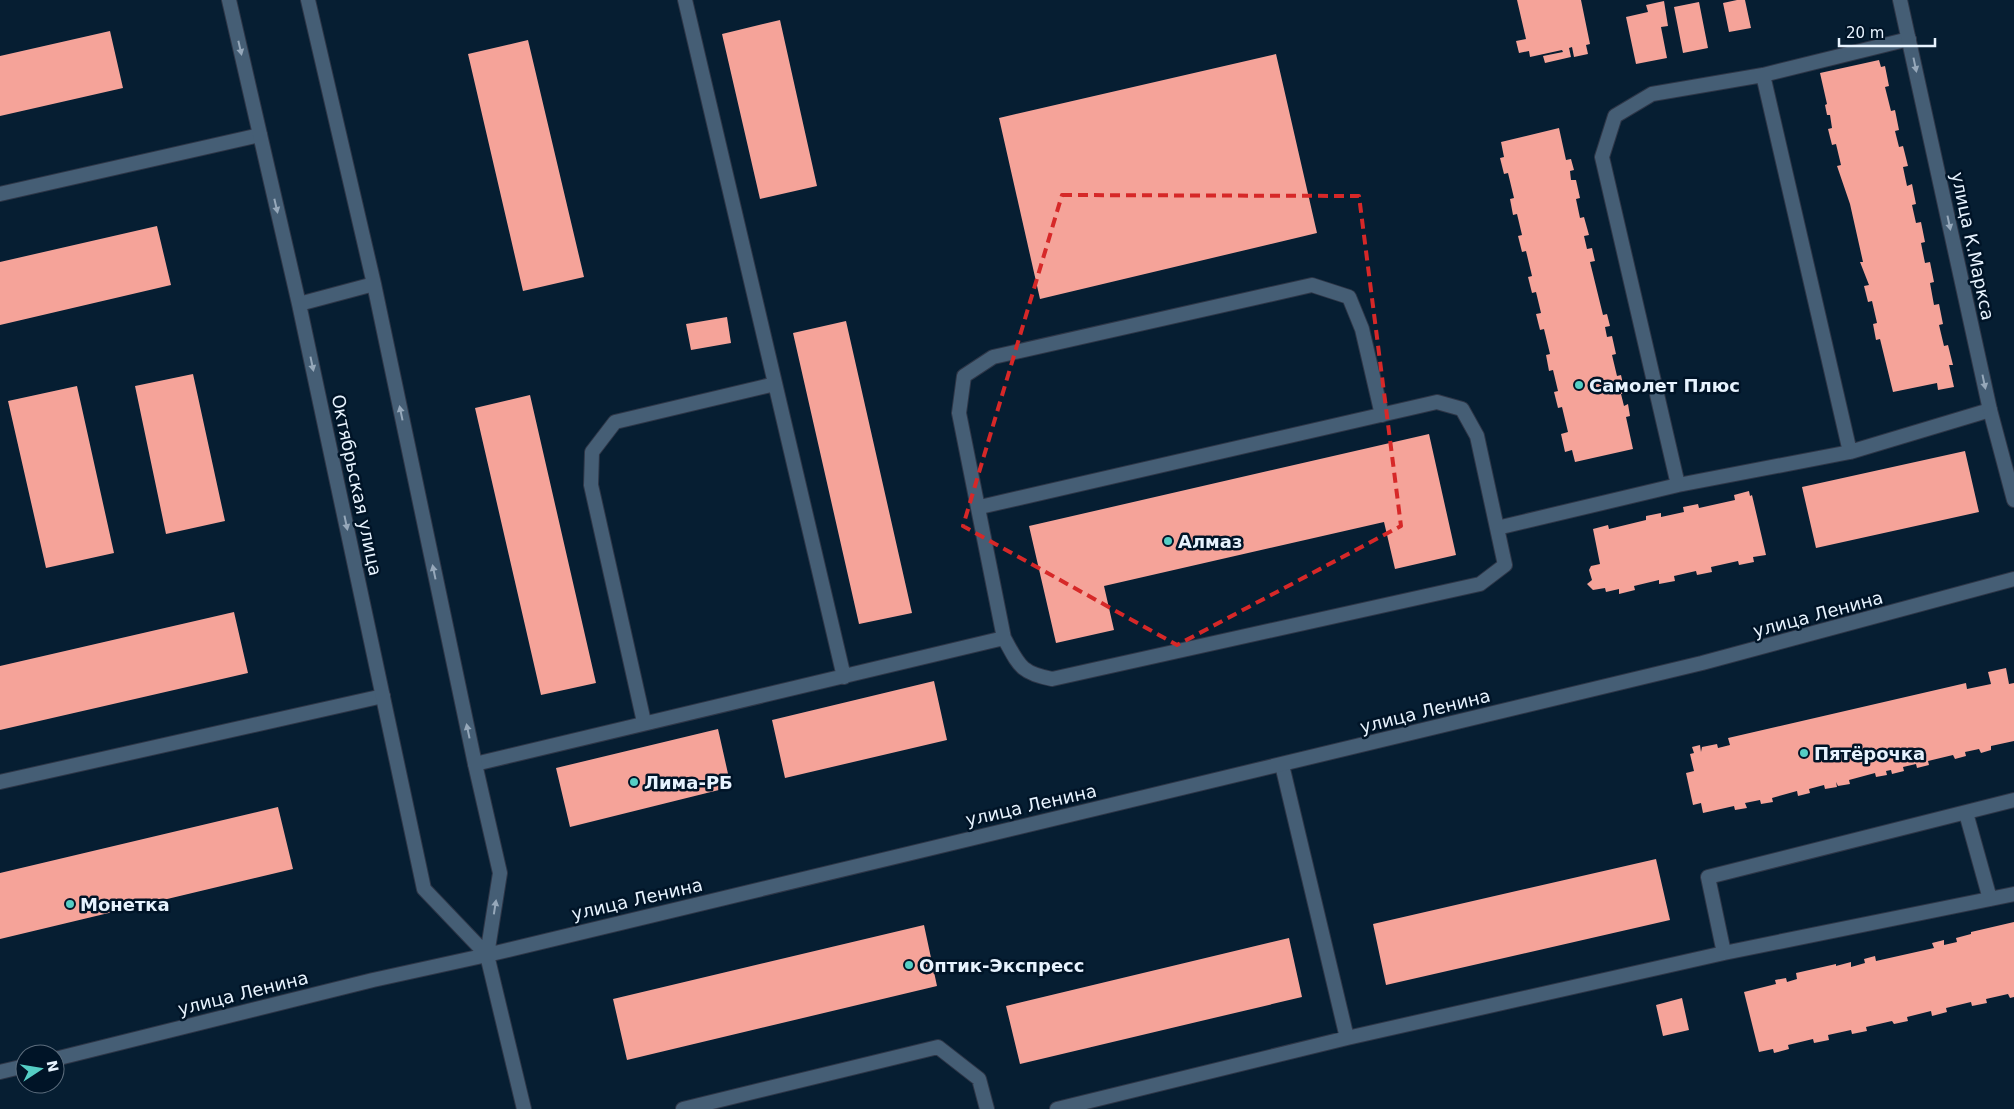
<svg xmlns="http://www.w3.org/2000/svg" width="2014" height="1109" font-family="'DejaVu Sans',sans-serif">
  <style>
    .building { fill: #f5a399 }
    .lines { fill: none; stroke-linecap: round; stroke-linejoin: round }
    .service-casing { stroke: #2e3647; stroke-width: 16 }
    .tertiary-casing { stroke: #2e3647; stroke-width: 16 }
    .service { stroke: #455e75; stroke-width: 14 }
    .tertiary { stroke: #455e75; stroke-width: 14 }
    .oneway { fill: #96a8ba }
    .marked { fill: none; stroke: #d62828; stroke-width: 4; stroke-dasharray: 10 6; stroke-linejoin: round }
    .poi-dot { fill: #55cec5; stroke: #001427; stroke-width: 2 }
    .labels { text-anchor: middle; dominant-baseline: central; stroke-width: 5; stroke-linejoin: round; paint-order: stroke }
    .street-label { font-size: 18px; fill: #e7f3fe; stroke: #001427 }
    .poi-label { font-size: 18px; font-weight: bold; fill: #e7f3fe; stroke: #001427; text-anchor: start }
  </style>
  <rect width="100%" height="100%" fill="#061e32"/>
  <path class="building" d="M 1517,0 L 1581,0 L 1590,44 L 1586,45 L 1588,54 L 1574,57 L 1572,47 L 1569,48 L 1571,57 L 1545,63 L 1543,56 L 1563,52 L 1562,50 L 1530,57 L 1529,51 L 1519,53 L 1516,41 L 1526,39 Z
    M 1737,0 L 1745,0 L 1751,28 L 1729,32 L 1723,3 Z
    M 1664,1 L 1668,26 L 1661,27 L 1667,58 L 1636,64 L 1626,17 L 1648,12 L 1646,5 Z
    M 1699,2 L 1708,48 L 1683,53 L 1674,7 Z
    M 780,20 L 817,186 L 760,199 L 722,34 Z
    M 110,31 L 123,88 L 0,116 L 0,56 Z
    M 528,40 L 584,277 L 523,291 L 468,54 Z
    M 1276,54 L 1317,233 L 1040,299 L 999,118 Z
    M 1879,60 L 1881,67 L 1885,66 L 1889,86 L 1885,87 L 1891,111 L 1895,110 L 1899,130 L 1895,131 L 1899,147 L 1903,146 L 1908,166 L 1903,167 L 1907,186 L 1912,184 L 1916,204 L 1912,205 L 1916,223 L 1921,222 L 1925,242 L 1921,243 L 1925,263 L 1930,262 L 1934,282 L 1930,283 L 1934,305 L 1939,304 L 1943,324 L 1939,325 L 1944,346 L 1948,345 L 1953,365 L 1949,365 L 1954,387 L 1938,390 L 1937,383 L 1893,392 L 1880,339 L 1876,340 L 1873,324 L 1877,323 L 1872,301 L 1868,302 L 1864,286 L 1869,285 L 1860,262 L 1863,262 L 1850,204 L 1837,166 L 1841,165 L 1836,144 L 1832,145 L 1828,129 L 1832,128 L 1830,115 L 1827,115 L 1825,105 L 1827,104 L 1820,73 Z
    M 1559,128 L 1566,160 L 1571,159 L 1574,170 L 1570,171 L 1571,180 L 1576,180 L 1580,198 L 1576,199 L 1580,218 L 1584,217 L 1589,235 L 1584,236 L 1587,249 L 1592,248 L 1595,261 L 1590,262 L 1603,315 L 1607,314 L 1610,326 L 1605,327 L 1607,337 L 1612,336 L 1616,354 L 1612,355 L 1617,376 L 1621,375 L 1625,393 L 1621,394 L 1624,406 L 1628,404 L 1630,416 L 1626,417 L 1633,449 L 1575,462 L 1572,450 L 1565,452 L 1561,434 L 1568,432 L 1562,407 L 1558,408 L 1554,392 L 1558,391 L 1553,370 L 1549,371 L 1546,355 L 1550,354 L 1544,329 L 1540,330 L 1536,314 L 1541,313 L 1536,292 L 1532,293 L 1528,277 L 1532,276 L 1526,251 L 1522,252 L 1518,236 L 1522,235 L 1517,214 L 1513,215 L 1510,199 L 1514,198 L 1508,173 L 1504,174 L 1500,158 L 1504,157 L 1501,142 Z
    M 157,226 L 171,285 L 0,325 L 0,262 Z
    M 727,317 L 731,343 L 691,350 L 686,324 Z
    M 846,321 L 912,613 L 859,624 L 793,333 Z
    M 193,374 L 225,521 L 166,534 L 135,386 Z
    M 77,386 L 114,553 L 46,568 L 8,401 Z
    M 530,395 L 596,683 L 541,695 L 475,408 Z
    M 1429,434 L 1456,555 L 1395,569 L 1384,522 L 1104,586 L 1114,630 L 1056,643 L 1029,526 Z
    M 1965,451 L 1979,512 L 1816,548 L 1802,487 Z
    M 1749,491 L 1750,496 L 1752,495 L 1766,555 L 1753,557 L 1754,562 L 1739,565 L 1738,561 L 1711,567 L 1712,572 L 1697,575 L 1696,571 L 1674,576 L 1675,581 L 1659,584 L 1659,580 L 1634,586 L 1635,590 L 1619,594 L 1619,589 L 1606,592 L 1605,588 L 1593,590 L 1587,584 L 1592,580 L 1589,570 L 1591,566 L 1600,564 L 1593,529 L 1608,525 L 1609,529 L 1646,520 L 1646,516 L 1661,513 L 1661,517 L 1684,512 L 1683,507 L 1698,504 L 1699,508 L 1735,500 L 1734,495 Z
    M 234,612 L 248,673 L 0,730 L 0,666 Z
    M 2006,668 L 2009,684 L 2014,683 L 2014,741 L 1991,746 L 1991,750 L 1981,753 L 1979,749 L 1965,752 L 1966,756 L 1955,759 L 1953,755 L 1928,761 L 1929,765 L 1917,768 L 1916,764 L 1903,767 L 1904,771 L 1892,774 L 1891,770 L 1886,771 L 1887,775 L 1876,777 L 1875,773 L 1849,780 L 1850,784 L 1838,786 L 1836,782 L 1837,787 L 1825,789 L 1824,785 L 1809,789 L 1810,793 L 1798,796 L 1797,791 L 1772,798 L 1773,802 L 1761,804 L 1760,800 L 1745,803 L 1747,808 L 1735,810 L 1734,806 L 1703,813 L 1701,803 L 1693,805 L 1686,773 L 1694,771 L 1690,754 L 1694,753 L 1692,747 L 1700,745 L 1701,752 L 1702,747 L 1717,744 L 1718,748 L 1730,745 L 1728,738 L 1966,683 L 1967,689 L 1991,684 L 1988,672 Z
    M 934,681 L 947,740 L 785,778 L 772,720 Z
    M 718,729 L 731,787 L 570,827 L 556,768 Z
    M 278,807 L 293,869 L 0,939 L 0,873 Z
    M 1656,859 L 1670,920 L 1386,985 L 1373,924 Z
    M 2014,922 L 2014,997 L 2010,998 L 2008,994 L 1986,999 L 1987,1003 L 1972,1006 L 1971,1002 L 1946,1008 L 1947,1012 L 1932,1016 L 1931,1011 L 1907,1017 L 1908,1021 L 1894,1024 L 1892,1021 L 1866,1027 L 1867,1031 L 1852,1034 L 1851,1030 L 1828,1035 L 1829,1040 L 1814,1043 L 1813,1039 L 1788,1045 L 1789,1049 L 1774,1053 L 1773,1049 L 1759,1052 L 1744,992 L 1776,984 L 1775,980 L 1786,978 L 1787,982 L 1797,979 L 1796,973 L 1836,964 L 1836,966 L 1851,962 L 1851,967 L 1865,963 L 1864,959 L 1875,956 L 1876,961 L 1934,948 L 1932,943 L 1944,940 L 1944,945 L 1957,942 L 1956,938 L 1971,934 L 1971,932 Z
    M 924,925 L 937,986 L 627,1060 L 613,999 Z
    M 1289,938 L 1302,997 L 1020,1064 L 1006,1006 Z
    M 1682,998 L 1689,1030 L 1663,1036 L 1656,1005 Z"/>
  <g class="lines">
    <defs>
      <path id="service" d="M 685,0 L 844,677
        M 1763,75 L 1850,452
        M 0,194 L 260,135
        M 1382,415 L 1362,329 L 1349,297 L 1312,285 L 993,357 L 964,376 L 959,413 L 1004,638 C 1019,665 1020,673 1052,679 L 1480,584 L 1505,565 L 1497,528 L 1678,485 L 1850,452 L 1990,410
        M 1678,485 L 1602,157 L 1615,116 L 1652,94 L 1763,75 L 1909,39
        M 980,507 L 1437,402 L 1462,409 L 1477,436 L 1497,528
        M 644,722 L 591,485 L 592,452 L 615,422 L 775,384
        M 475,764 L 1004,638
        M 0,782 L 383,696
        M 1966,813 L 1990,899
        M 1724,953 L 2014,894
        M 1347,1038 L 1724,953 L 1708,877 L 2014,800
        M 683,1109 L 938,1047 L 979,1079 L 987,1109
        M 1057,1109 L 1347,1038 L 1282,765"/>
      <path id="tertiary" d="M 229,0 L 299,304 L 424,889 L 487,955
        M 308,0 L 374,284 L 475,764 L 500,873 L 487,955 L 524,1109
        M 1900,0 L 1990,410 L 2014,500
        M 299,304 L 374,284
        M 55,1059 L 373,980 L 487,955 L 1702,663 L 2014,579
        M 0,1072 L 25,1066"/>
    </defs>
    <use href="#service" class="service-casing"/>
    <use href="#tertiary" class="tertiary-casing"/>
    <use href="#service" class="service"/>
    <use href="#tertiary" class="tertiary"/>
  </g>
  <defs><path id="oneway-solid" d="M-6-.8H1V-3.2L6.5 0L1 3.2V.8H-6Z" transform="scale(1.25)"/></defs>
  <g class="oneway">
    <use href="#oneway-solid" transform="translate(240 48) rotate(77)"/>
    <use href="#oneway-solid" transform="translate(1915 65) rotate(78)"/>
    <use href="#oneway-solid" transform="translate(276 206) rotate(77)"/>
    <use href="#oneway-solid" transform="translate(1949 223) rotate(78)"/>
    <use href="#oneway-solid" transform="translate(312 364) rotate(78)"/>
    <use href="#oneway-solid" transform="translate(1984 382) rotate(78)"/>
    <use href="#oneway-solid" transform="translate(401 413) rotate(-102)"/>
    <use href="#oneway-solid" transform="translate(346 523) rotate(78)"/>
    <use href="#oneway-solid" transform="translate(434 572) rotate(-102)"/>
    <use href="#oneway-solid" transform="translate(468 731) rotate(-102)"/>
    <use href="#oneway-solid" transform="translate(495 907) rotate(-81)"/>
  </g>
  <path class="marked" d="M 1062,195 L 1359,196 L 1401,526 L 1177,645 L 963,526 Z"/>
  <g class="poi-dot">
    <circle cx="1579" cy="385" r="5"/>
    <circle cx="1168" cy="541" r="5"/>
    <circle cx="1804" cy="753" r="5"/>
    <circle cx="634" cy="782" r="5"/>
    <circle cx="70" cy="904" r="5"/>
    <circle cx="909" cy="965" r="5"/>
  </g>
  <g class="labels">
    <g class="street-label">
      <text transform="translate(1973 246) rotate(78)">улица К.Маркса</text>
      <text transform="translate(357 485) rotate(78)">Октябрьская улица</text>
      <text transform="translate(1818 614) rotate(-15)">улица Ленина</text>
      <text transform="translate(1425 711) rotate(-14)">улица Ленина</text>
      <text transform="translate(1031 805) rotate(-13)">улица Ленина</text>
      <text transform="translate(637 899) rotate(-13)">улица Ленина</text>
      <text transform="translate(243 993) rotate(-14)">улица Ленина</text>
    </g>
    <g class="poi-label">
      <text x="1589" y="385">Самолет Плюс</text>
      <text x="1178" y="541">Алмаз</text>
      <text x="1814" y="753">Пятёрочка</text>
      <text x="644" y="782">Лима-РБ</text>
      <text x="80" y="904">Монетка</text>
      <text x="919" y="965">Оптик-Экспресс</text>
    </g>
  </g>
  <g transform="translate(40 1069) rotate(78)"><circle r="24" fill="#001427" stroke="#5c6d7d"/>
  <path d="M0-4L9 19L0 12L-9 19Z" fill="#55cec5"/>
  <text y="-8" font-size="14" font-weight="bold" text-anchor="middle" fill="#e7f3fe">N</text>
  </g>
  <path d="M1839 38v8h96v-8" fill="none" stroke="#e7f3fe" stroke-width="2.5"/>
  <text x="1846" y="38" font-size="15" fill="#e7f3fe" stroke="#001427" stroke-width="4" paint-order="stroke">20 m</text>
</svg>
